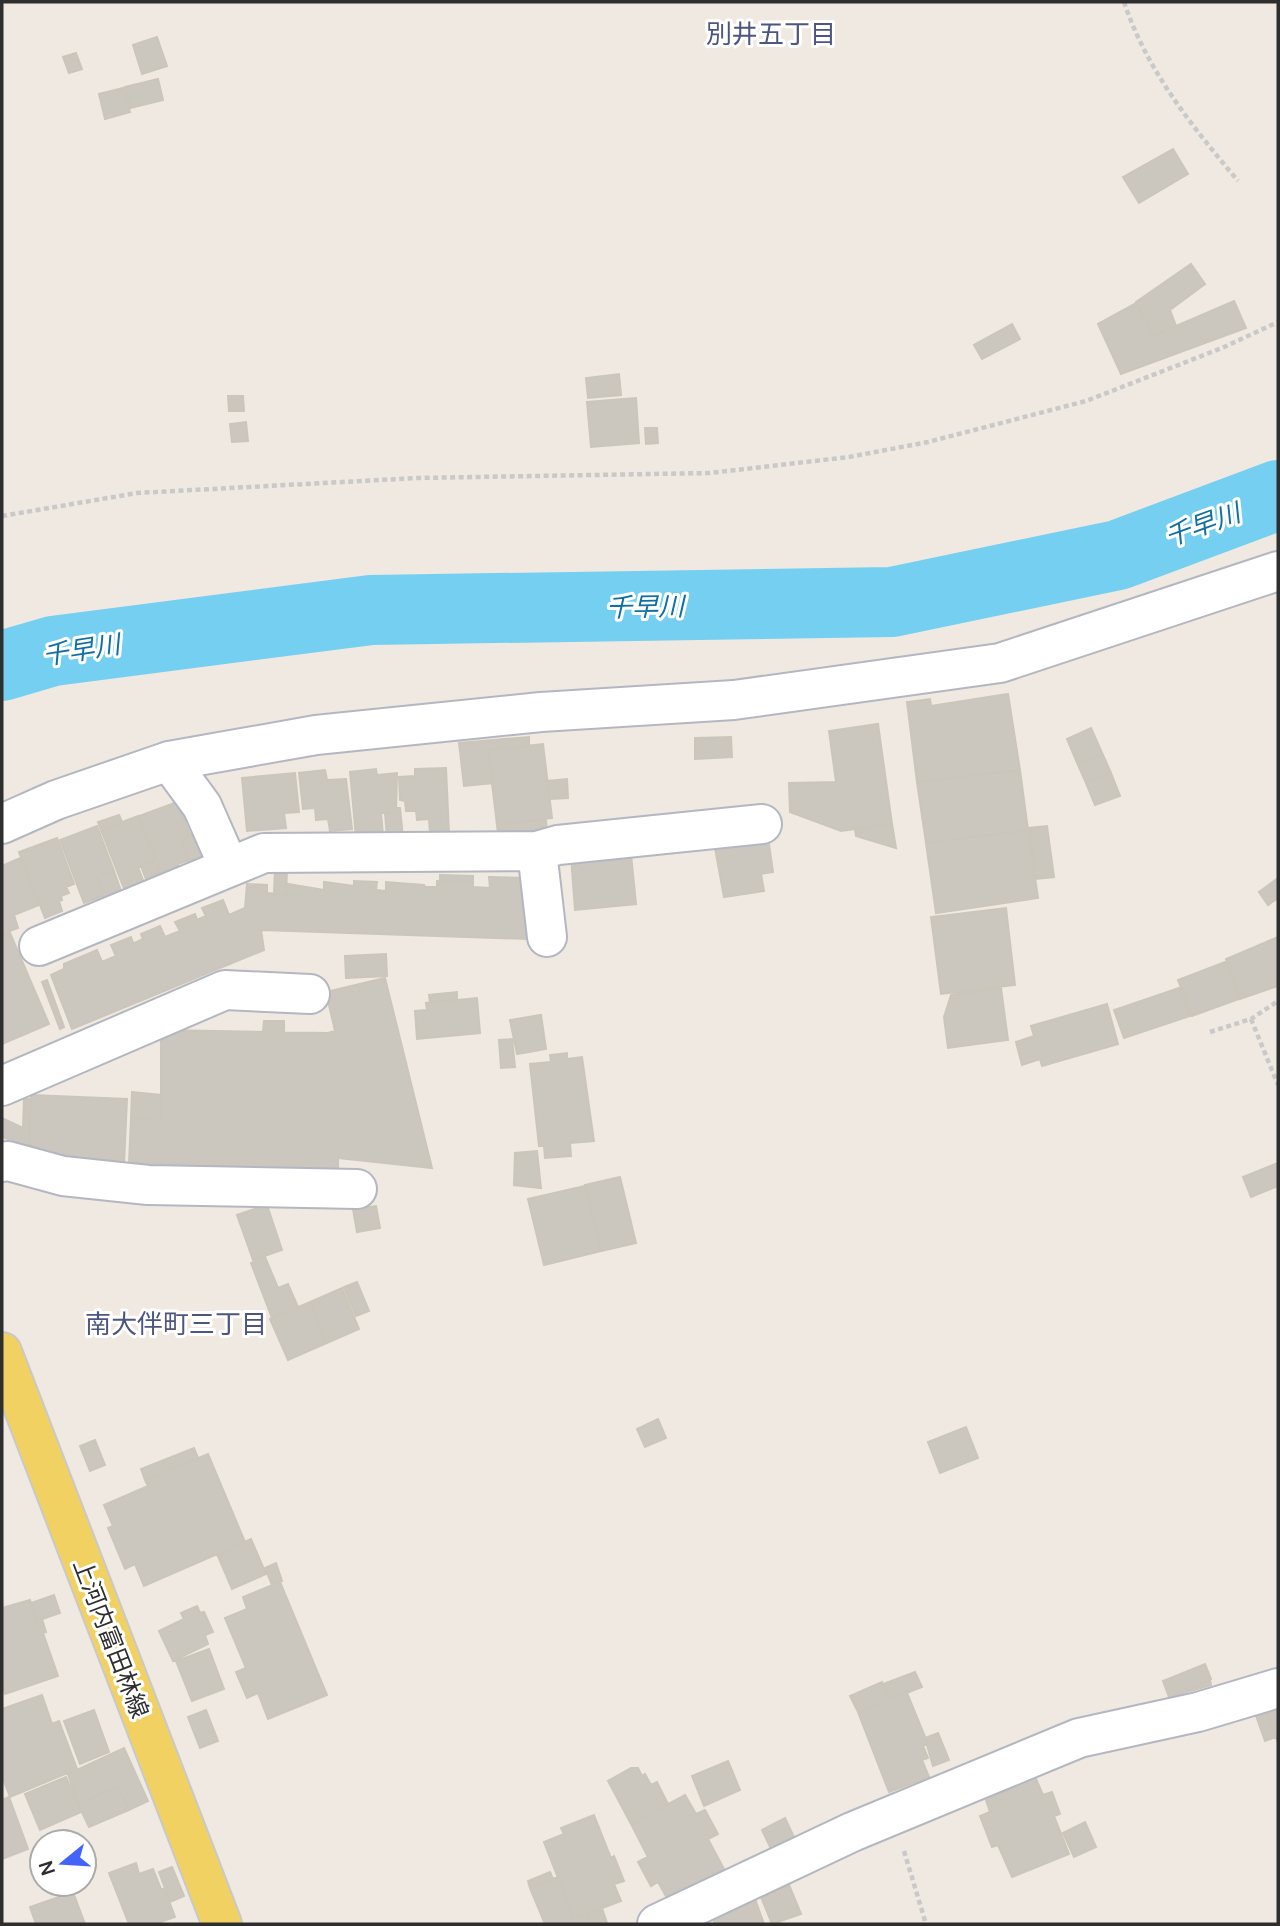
<svg xmlns="http://www.w3.org/2000/svg" width="1280" height="1926" font-family="Manrope,'Noto Sans JP',sans-serif">
  <style>
    .lines { fill: none; stroke-linecap: round; stroke-linejoin: round }
    .river { stroke: #75cff0; stroke-width: 70 }
    .building { fill: #cbc7bf; stroke: #cbc5ba; stroke-width: 2 }
    .minor-casing { stroke: #b4b7c1; stroke-width: 42 }
    .major-casing { stroke: #c9c9c9; stroke-width: 42 }
    .path { stroke: #c9c9c9; stroke-width: 4.5; stroke-dasharray: 5 3.5; stroke-linecap: butt }
    .minor { stroke: #fff; stroke-width: 38 }
    .major { stroke: #f2d163; stroke-width: 38 }
    .labels { text-anchor: middle; dominant-baseline: central; stroke-width: 6; stroke-linejoin: round; paint-order: stroke }
    .street-label { font-size: 24px; fill: #2e2e2e; stroke: #fff }
    .neighbourhood-label { font-size: 26px; fill: #4d5680; stroke: #fff }
    .water-label { font-size: 26px; font-style: italic; fill: #0d6fa3; stroke: #fff }
  </style>
  <rect width="100%" height="100%" fill="#efe9e1"/>
  <g class="lines">
    <path class="river" d="M 2,666 L 53,651 L 371,610 L 892,602 L 1118,555 L 1278,495"/>
  </g>
  <path class="building" d="M 157,37 L 167,66 L 142,74 L 133,45 Z
    M 76,53 L 82,69 L 69,73 L 63,57 Z
    M 158,79 L 163,100 L 130,108 L 125,87 Z
    M 123,88 L 130,112 L 105,119 L 99,94 Z
    M 1173,149 L 1188,174 L 1139,203 L 1123,177 Z
    M 1191,264 L 1205,284 L 1170,310 L 1176,326 L 1153,335 L 1136,302 Z
    M 1234,301 L 1246,328 L 1121,374 L 1098,324 L 1136,303 L 1153,336 Z
    M 1012,324 L 1020,339 L 982,359 L 974,345 Z
    M 619,374 L 621,395 L 588,398 L 586,378 Z
    M 228,396 L 243,396 L 244,411 L 229,411 Z
    M 636,398 L 639,443 L 591,447 L 587,402 Z
    M 246,422 L 248,441 L 232,442 L 230,424 Z
    M 645,428 L 657,428 L 658,443 L 646,444 Z
    M 1008,694 L 1020,770 L 917,782 L 907,702 L 930,699 L 931,706 Z
    M 878,724 L 892,824 L 841,831 L 790,812 L 789,783 L 836,782 L 829,731 Z
    M 1091,728 L 1103,755 L 1078,765 L 1067,739 Z
    M 529,737 L 529,746 L 488,750 L 493,783 L 464,786 L 459,743 Z
    M 731,737 L 732,757 L 695,759 L 695,738 Z
    M 543,744 L 552,818 L 497,825 L 488,750 Z
    M 1103,755 L 1111,773 L 1086,783 L 1078,765 Z
    M 446,768 L 449,833 L 430,834 L 429,819 L 417,820 L 416,811 L 406,811 L 405,801 L 400,800 L 399,777 L 415,776 L 415,769 Z
    M 376,769 L 377,775 L 397,773 L 396,812 L 381,813 L 383,835 L 356,837 L 350,772 Z
    M 325,770 L 327,780 L 346,779 L 352,829 L 330,831 L 328,819 L 316,820 L 315,808 L 303,809 L 299,773 Z
    M 1020,770 L 1028,830 L 926,843 L 917,782 Z
    M 295,773 L 299,812 L 284,813 L 286,828 L 247,831 L 242,778 Z
    M 1111,773 L 1120,796 L 1095,805 L 1086,783 Z
    M 567,779 L 568,798 L 550,799 L 548,781 Z
    M 177,802 L 191,837 L 182,840 L 189,860 L 178,864 L 181,873 L 163,880 L 139,816 Z
    M 396,808 L 400,808 L 403,837 L 387,838 L 385,813 L 396,812 Z
    M 119,815 L 122,822 L 101,830 L 98,822 Z
    M 138,816 L 155,860 L 138,867 L 144,883 L 125,891 L 101,830 Z
    M 546,819 L 547,836 L 499,841 L 497,825 Z
    M 892,824 L 896,848 L 856,836 L 855,830 Z
    M 97,826 L 114,871 L 97,877 L 103,896 L 84,903 L 60,840 Z
    M 1047,826 L 1054,877 L 1036,879 L 1029,828 Z
    M 1028,830 L 1038,898 L 936,913 L 926,843 Z
    M 193,833 L 201,854 L 199,860 L 189,864 L 182,840 Z
    M 57,838 L 74,884 L 66,887 L 69,893 L 61,896 L 62,900 L 59,901 L 62,911 L 45,918 L 19,852 Z
    M 768,838 L 773,872 L 761,874 L 764,891 L 724,897 L 715,848 Z
    M 631,854 L 636,904 L 575,910 L 571,856 Z
    M 20,858 L 39,905 L 14,915 L 18,928 L 2,934 L 2,866 Z
    M 154,862 L 162,882 L 149,887 L 141,866 Z
    M 275,869 L 287,870 L 286,895 L 274,894 Z
    M 114,871 L 123,897 L 106,903 L 97,877 Z
    M 440,875 L 473,876 L 473,882 L 440,881 Z
    M 489,877 L 530,878 L 528,939 L 261,930 L 264,950 L 72,1029 L 51,975 L 64,969 L 64,964 L 97,950 L 102,962 L 116,956 L 111,945 L 131,937 L 133,943 L 137,942 L 143,939 L 141,934 L 160,926 L 165,937 L 180,931 L 175,922 L 195,914 L 197,920 L 206,916 L 202,908 L 223,900 L 229,915 L 245,908 L 247,884 L 267,885 L 267,893 L 288,895 L 288,884 L 324,890 L 324,882 L 354,886 L 354,881 L 377,882 L 376,890 L 386,891 L 386,882 L 424,885 L 425,887 L 437,887 L 437,881 L 473,882 L 473,887 L 490,888 Z
    M 1278,878 L 1278,898 L 1268,905 L 1259,892 Z
    M 1006,908 L 1015,985 L 941,994 L 931,917 Z
    M 10,933 L 49,1024 L 2,1044 L 2,936 Z
    M 1278,937 L 1278,986 L 1240,999 L 1226,959 Z
    M 386,954 L 387,976 L 346,978 L 345,956 Z
    M 1225,962 L 1239,999 L 1192,1016 L 1178,980 Z
    M 385,978 L 432,1168 L 338,1158 L 338,1170 L 129,1163 L 131,1119 L 161,1120 L 161,1030 L 328,1033 L 335,1031 L 326,992 Z
    M 47,980 L 64,1027 L 60,1029 L 42,982 Z
    M 1001,988 L 1008,1040 L 948,1048 L 944,1017 L 951,995 Z
    M 1179,988 L 1190,1016 L 1124,1038 L 1114,1010 Z
    M 457,992 L 457,1000 L 430,1003 L 429,995 Z
    M 477,998 L 480,1033 L 417,1039 L 415,1011 L 427,1010 L 426,1003 Z
    M 1107,1004 L 1118,1044 L 1042,1066 L 1040,1059 L 1022,1065 L 1016,1042 L 1034,1036 L 1031,1026 Z
    M 541,1015 L 546,1049 L 517,1054 L 510,1020 Z
    M 264,1021 L 284,1021 L 284,1032 L 263,1032 Z
    M 512,1039 L 515,1067 L 501,1068 L 499,1040 Z
    M 567,1053 L 567,1059 L 582,1057 L 594,1141 L 570,1143 L 571,1156 L 545,1158 L 544,1146 L 539,1146 L 530,1064 L 551,1062 L 550,1055 Z
    M 132,1092 L 161,1095 L 161,1120 L 131,1119 Z
    M 31,1095 L 127,1099 L 124,1164 L 65,1160 L 29,1151 Z
    M 24,1099 L 30,1099 L 29,1146 L 2,1137 L 2,1118 L 23,1128 Z
    M 537,1151 L 541,1188 L 514,1185 L 515,1153 Z
    M 1278,1163 L 1278,1186 L 1251,1197 L 1243,1177 Z
    M 620,1177 L 636,1243 L 601,1251 L 585,1185 Z
    M 585,1186 L 601,1251 L 544,1265 L 528,1199 Z
    M 267,1205 L 282,1250 L 253,1260 L 237,1215 Z
    M 376,1206 L 380,1228 L 357,1232 L 353,1209 Z
    M 265,1257 L 278,1288 L 288,1284 L 298,1307 L 272,1318 L 251,1263 Z
    M 357,1282 L 369,1311 L 356,1316 L 344,1287 Z
    M 342,1288 L 359,1329 L 327,1343 L 310,1302 Z
    M 310,1302 L 327,1343 L 288,1360 L 270,1319 Z
    M 658,1419 L 666,1438 L 645,1447 L 637,1429 Z
    M 966,1427 L 978,1458 L 940,1473 L 928,1442 Z
    M 95,1440 L 105,1465 L 90,1471 L 80,1446 Z
    M 194,1448 L 198,1458 L 145,1480 L 141,1469 Z
    M 208,1454 L 245,1542 L 144,1586 L 135,1564 L 125,1569 L 108,1528 L 113,1526 L 104,1505 L 148,1486 L 145,1480 Z
    M 251,1539 L 266,1574 L 232,1589 L 217,1554 Z
    M 276,1563 L 282,1581 L 272,1585 L 265,1568 Z
    M 280,1582 L 327,1695 L 268,1719 L 258,1693 L 247,1698 L 236,1672 L 246,1668 L 225,1618 L 247,1609 L 243,1597 Z
    M 54,1595 L 60,1613 L 37,1621 L 31,1603 Z
    M 30,1600 L 37,1621 L 42,1619 L 46,1632 L 43,1633 L 58,1676 L 5,1694 L 2,1684 L 2,1608 Z
    M 197,1606 L 200,1613 L 204,1612 L 213,1632 L 205,1635 L 208,1644 L 173,1661 L 159,1631 L 184,1619 L 181,1613 Z
    M 209,1649 L 224,1689 L 192,1701 L 176,1661 Z
    M 1205,1664 L 1211,1679 L 1169,1697 L 1163,1681 Z
    M 915,1672 L 922,1687 L 889,1700 L 883,1684 Z
    M 1210,1680 L 1211,1685 L 1169,1697 Z
    M 882,1682 L 889,1700 L 858,1712 L 850,1696 Z
    M 907,1693 L 928,1744 L 923,1746 L 928,1758 L 922,1760 L 929,1777 L 889,1792 L 858,1712 Z
    M 42,1695 L 52,1724 L 59,1721 L 77,1769 L 10,1797 L 2,1776 L 2,1709 Z
    M 1278,1701 L 1278,1743 L 1265,1705 Z
    M 1265,1706 L 1276,1737 L 1265,1741 L 1254,1710 Z
    M 94,1710 L 109,1752 L 80,1764 L 64,1721 Z
    M 206,1710 L 218,1741 L 200,1748 L 188,1717 Z
    M 938,1733 L 949,1760 L 933,1766 L 925,1738 Z
    M 124,1748 L 148,1801 L 129,1810 L 118,1786 L 78,1804 L 68,1774 Z
    M 728,1761 L 740,1790 L 704,1806 L 692,1776 Z
    M 631,1768 L 638,1768 L 642,1776 L 645,1774 L 651,1785 L 657,1782 L 668,1804 L 631,1824 L 608,1781 Z
    M 1034,1774 L 1043,1795 L 1052,1792 L 1060,1814 L 1054,1816 L 1069,1854 L 1012,1877 L 998,1845 L 992,1847 L 980,1816 L 990,1812 L 986,1800 L 1015,1787 L 1013,1783 Z
    M 66,1777 L 81,1812 L 40,1830 L 25,1794 Z
    M 118,1786 L 129,1810 L 89,1827 L 78,1804 Z
    M 685,1795 L 696,1814 L 705,1810 L 718,1834 L 708,1839 L 724,1869 L 667,1898 L 658,1882 L 651,1886 L 638,1862 L 648,1857 L 631,1824 Z
    M 9,1797 L 28,1849 L 2,1859 L 2,1800 Z
    M 594,1815 L 611,1858 L 614,1856 L 624,1881 L 614,1884 L 621,1901 L 574,1919 L 544,1842 L 564,1834 L 561,1828 Z
    M 785,1818 L 794,1837 L 771,1849 L 762,1830 Z
    M 1085,1822 L 1096,1847 L 1074,1857 L 1063,1833 Z
    M 136,1863 L 139,1874 L 153,1869 L 161,1889 L 164,1888 L 175,1917 L 155,1924 L 129,1924 L 109,1873 Z
    M 172,1867 L 184,1896 L 170,1902 L 159,1872 Z
    M 550,1872 L 553,1879 L 530,1888 L 528,1881 Z
    M 558,1877 L 574,1919 L 587,1914 L 591,1924 L 545,1924 L 530,1888 Z
    M 789,1885 L 801,1914 L 772,1924 L 761,1897 Z
    M 73,1892 L 85,1924 L 36,1924 L 30,1907 Z
    M 755,1899 L 764,1924 L 715,1924 L 712,1915 Z
    M 602,1908 L 607,1923 L 591,1924 L 587,1914 Z"/>
  <g class="lines">
    <defs>
      <path id="minor" d="M 169,761 L 202,806 L 228,865
        M 2,824 L 56,800 L 169,761 L 316,735 L 541,712 L 734,700 L 1000,663 L 1278,571
        M 537,851 L 558,845 L 762,824
        M 39,946 L 264,853 L 537,851 L 547,937
        M 2,1086 L 225,990 L 310,994
        M 2,1162 L 8,1161 L 63,1176 L 148,1185 L 357,1189
        M 657,1924 L 852,1832 L 1079,1738 L 1198,1712 L 1278,1688"/>
      <path id="major" d="M 2,1352 L 222,1924"/>
    </defs>
    <use href="#minor" class="minor-casing"/>
    <use href="#major" class="major-casing"/>
    <path class="path" d="M 1124,2 C 1147,71 1192,126 1238,181
      M 2,516 L 137,493 L 417,478 L 710,473 L 849,457 L 928,442 L 1086,401 L 1222,348 L 1278,322
      M 1251,1019 L 1278,1085
      M 1210,1032 L 1251,1019 L 1278,1001
      M 904,1851 L 926,1924"/>
    <use href="#minor" class="minor"/>
    <use href="#major" class="major"/>
  </g>
  <g class="labels">
    <g class="street-label">
      <text transform="translate(112 1638) rotate(69)">上河内富田林線</text>
    </g>
    <g class="neighbourhood-label">
      <text x="771" y="33">別井五丁目</text>
      <text x="176" y="1323">南大伴町三丁目</text>
    </g>
    <g class="water-label">
      <text transform="translate(1202 524) rotate(-20)">千早川</text>
      <text transform="translate(645 606) rotate(-1)">千早川</text>
      <text transform="translate(81 649) rotate(-9)">千早川</text>
    </g>
  </g>
  <rect width="1280" height="1926" fill="none" stroke="#2e2e2e" stroke-width="7"/>
  <g transform="translate(63 1863) rotate(252)"><circle r="33" fill="#ffffff" stroke="#ababab" stroke-width="2"/>
  <path d="M0-5L12 26L0 18L-12 26Z" fill="#4264fb"/>
  <text y="-10" font-size="19" font-weight="bold" text-anchor="middle" fill="#2e2e2e">N</text>
  </g>
</svg>
